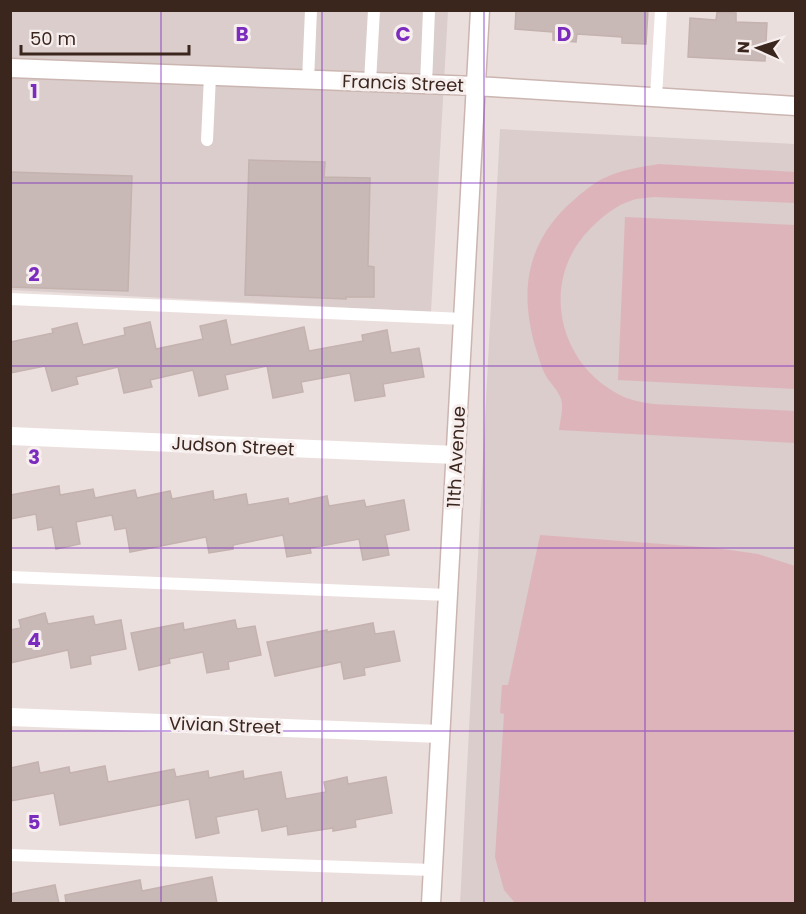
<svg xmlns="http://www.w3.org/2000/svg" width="806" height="914" font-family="Poppins,sans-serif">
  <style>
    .built { fill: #dacdcb }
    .green { fill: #deb4bb }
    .building { fill: #c8b8b6; stroke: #c4b2af; stroke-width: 1.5 }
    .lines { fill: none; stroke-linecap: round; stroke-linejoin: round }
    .secondary-casing { stroke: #cbb5b0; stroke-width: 21 }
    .lane { stroke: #fff; stroke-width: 12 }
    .street { stroke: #fff; stroke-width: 18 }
    .secondary { stroke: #fff; stroke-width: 18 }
    .grid { fill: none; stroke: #7b2cbf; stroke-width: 1.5; stroke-opacity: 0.55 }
    .labels { text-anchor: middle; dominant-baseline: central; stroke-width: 6; stroke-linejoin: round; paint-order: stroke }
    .street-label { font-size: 18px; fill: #3b261e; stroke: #f7eeee }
    .grid-label { font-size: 20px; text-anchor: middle; font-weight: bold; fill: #7b2cbf; stroke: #f7eeee; stroke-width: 6; stroke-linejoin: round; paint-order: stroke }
  </style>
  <rect width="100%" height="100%" fill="#ebdfdd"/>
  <path class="built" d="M 10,11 L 448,11 L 431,312 L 11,290 Z
    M 500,129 L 795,144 L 795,903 L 460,904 Z"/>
  <path class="green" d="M 659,164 L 795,172 L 795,203 L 655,197 C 648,198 639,198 633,200 C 616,205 603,216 591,228 C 540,278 556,361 618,394 C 628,400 641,402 653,404 L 795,411 L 795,443 L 559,430 C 560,421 564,407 561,399 C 558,390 550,383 546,376 C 541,367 538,355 535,346 C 520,292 526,247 566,207 C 577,197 589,186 602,179 C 620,170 640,167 659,164 Z
    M 625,217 L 795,225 L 795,389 L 618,380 Z
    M 540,535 L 716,548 L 758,554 L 795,566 L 795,903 L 516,904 L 504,890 L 495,857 L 504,714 L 500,713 L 502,685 L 508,685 Z"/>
  <path class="building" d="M 516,10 L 648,10 L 646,44 L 622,43 L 622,37 L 577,34 L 576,42 L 553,40 L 553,32 L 515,29 Z
    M 717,12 L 736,13 L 736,22 L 767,23 L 765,61 L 688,57 L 690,18 L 716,20 Z
    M 249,160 L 325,162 L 324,177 L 370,178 L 368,266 L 374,267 L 374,297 L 346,297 L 346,299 L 245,295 Z
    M 10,172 L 132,176 L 128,291 L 10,287 Z
    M 226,320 L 231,345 L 304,327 L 309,351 L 363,341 L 362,335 L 387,330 L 391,353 L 419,348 L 424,377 L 383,384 L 385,396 L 355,401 L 350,373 L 301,382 L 303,392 L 273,398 L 267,366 L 225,375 L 228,389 L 199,396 L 193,370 L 150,380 L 152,387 L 124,393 L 118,367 L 76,377 L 78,384 L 52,391 L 45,366 L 10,373 L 10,342 L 53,333 L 52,329 L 77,323 L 83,345 L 125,335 L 124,328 L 150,322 L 156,349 L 203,339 L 200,326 Z
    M 59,486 L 60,495 L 93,489 L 95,498 L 135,490 L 137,498 L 170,491 L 172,499 L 213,491 L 214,500 L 246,494 L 248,505 L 288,498 L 289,504 L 327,496 L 329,506 L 364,500 L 366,507 L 404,500 L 409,530 L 385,535 L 389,555 L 363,560 L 359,539 L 310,548 L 311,553 L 287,557 L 283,535 L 233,545 L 233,549 L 209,553 L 206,537 L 130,552 L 126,528 L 115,530 L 112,515 L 76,522 L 80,544 L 56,549 L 52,527 L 38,530 L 36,514 L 10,519 L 10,495 Z
    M 45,613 L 48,624 L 93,616 L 95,625 L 121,620 L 126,649 L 90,656 L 91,664 L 71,668 L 68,650 L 10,663 L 10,630 L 21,628 L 19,620 Z
    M 235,620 L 237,629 L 255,626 L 261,655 L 228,662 L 229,669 L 207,673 L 203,652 L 169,659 L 170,663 L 139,670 L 131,633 L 183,623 L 184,630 Z
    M 373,623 L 375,634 L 394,631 L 400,661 L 364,668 L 365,675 L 344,679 L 341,662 L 275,676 L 267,642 L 327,630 L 327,632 Z
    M 38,762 L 40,773 L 69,767 L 70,773 L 105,766 L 108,782 L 174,769 L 176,777 L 208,771 L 209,778 L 243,771 L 244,779 L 281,772 L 286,799 L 326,792 L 324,782 L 347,777 L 348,784 L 386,777 L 392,813 L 355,820 L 356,827 L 333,831 L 333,828 L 288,835 L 287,826 L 262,831 L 258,809 L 216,817 L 219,833 L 196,838 L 189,799 L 60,825 L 54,793 L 10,801 L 10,768 Z
    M 212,877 L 217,903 L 66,903 L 65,895 L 140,880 L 142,891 Z
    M 55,885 L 59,903 L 10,903 L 10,894 Z"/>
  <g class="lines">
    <defs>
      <path id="secondary" d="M 10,68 L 476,86 L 796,106
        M 431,904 L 480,10"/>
    </defs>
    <use href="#secondary" class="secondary-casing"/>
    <path class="lane" d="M 308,80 L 311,10
      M 370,82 L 374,10
      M 426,84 L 429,10
      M 656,97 L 661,10
      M 207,140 L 210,76
      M 10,299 L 464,319
      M 10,577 L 448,595
      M 10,855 L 432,870"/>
    <path class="street" d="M 10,436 L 456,455
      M 10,717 L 440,734"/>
    <use href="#secondary" class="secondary"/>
  </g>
  <path class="grid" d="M 161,10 L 161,904M 322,10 L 322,904M 484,10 L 484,904M 645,10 L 645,904M 10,183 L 796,183M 10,366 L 796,366M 10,548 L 796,548M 10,731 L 796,731"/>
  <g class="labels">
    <g class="street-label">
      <text transform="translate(403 83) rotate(2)">Francis Street</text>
      <text transform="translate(233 446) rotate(3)">Judson Street</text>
      <text transform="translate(456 457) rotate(-87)">11th Avenue</text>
      <text transform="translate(225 725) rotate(2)">Vivian Street</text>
    </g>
  </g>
  <g class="grid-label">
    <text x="242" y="41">B</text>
    <text x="403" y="41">C</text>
    <text x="564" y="41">D</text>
    <text x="34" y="98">1</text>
    <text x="34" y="281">2</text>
    <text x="34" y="464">3</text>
    <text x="34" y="647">4</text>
    <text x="34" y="829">5</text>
  </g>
  <rect width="806" height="914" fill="none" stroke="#3b261e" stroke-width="24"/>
  <g transform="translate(758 48) rotate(273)" stroke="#f7eeee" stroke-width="4.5" paint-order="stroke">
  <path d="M0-4.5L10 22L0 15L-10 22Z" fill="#3b261e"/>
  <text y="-9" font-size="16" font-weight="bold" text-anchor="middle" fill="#3b261e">N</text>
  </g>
  <path d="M21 45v9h168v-9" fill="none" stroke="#3b261e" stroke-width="3"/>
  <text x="30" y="45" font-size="18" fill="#3b261e" stroke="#f7eeee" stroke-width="4.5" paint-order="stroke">50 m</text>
</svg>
